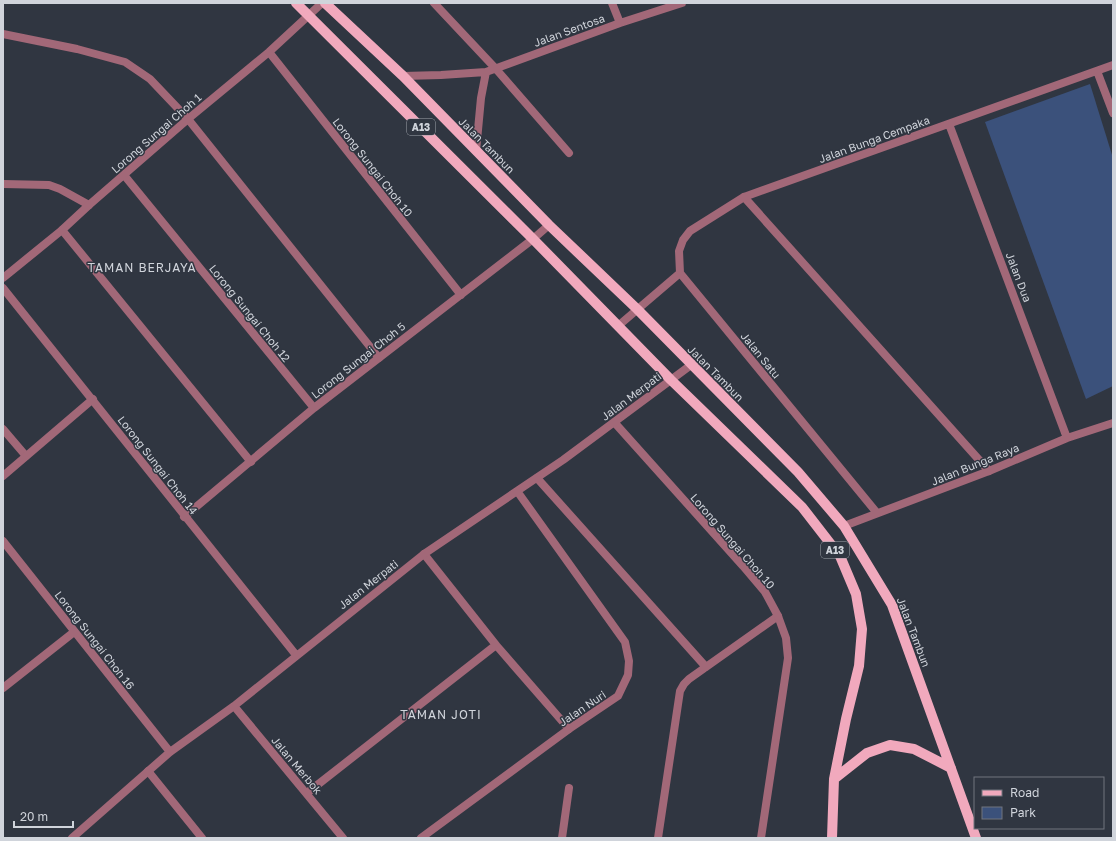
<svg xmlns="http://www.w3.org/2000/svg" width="1116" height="841" font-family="'Golos Text',sans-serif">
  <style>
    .green { fill: #3b517b }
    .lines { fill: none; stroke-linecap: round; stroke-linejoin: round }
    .service { stroke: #a26878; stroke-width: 8 }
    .minor { stroke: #a26878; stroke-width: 8 }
    .primary { stroke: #f1a9bd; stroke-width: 10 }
    .labels { text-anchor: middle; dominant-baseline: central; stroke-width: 3; stroke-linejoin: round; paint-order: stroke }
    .shield { fill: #303641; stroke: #a0a5ad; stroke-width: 1 }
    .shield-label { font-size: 10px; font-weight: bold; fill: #d0d4db }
    .street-label { font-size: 11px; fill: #d0d4db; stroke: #303641 }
    .neighbourhood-label { font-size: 12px; letter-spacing: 1px; fill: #d0d4db; stroke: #303641 }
  </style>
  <rect width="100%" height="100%" fill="#303641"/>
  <path class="green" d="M 1090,84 L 1113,158 L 1113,386 L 1086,399 L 985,122 Z"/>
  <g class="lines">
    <path class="service" d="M 496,69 L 569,153
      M 188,119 L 379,358
      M 3,184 L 49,185 L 60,189 L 89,205
      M 744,197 L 989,471
      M 62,230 L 251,462
      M 3,429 L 26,456
      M 537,478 L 706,667
      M 424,554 L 496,645 L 569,729
      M 148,771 L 202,838
      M 307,793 L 496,645
      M 658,838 L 680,691 L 684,684 L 689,679 L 778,616"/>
    <path class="minor" d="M 434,3 L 496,69
      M 612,3 L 620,23
      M 3,34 L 77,49 L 125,62 L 150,79 L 188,119
      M 269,52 L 461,295
      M 1097,71 L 1113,113
      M 403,76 L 441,75 L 486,72 L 620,23 L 682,3
      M 949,124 L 1067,438
      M 476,151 L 481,98 L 486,72
      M 124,175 L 314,408
      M 680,273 L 679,251 L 683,240 L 690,231 L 744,197 L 1113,65
      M 3,278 L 62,230 L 89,205 L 188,119 L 269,52 L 322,3
      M 3,288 C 101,410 198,533 296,655
      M 618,326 L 680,273 L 877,513
      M 614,422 L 743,566 L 765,592 L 778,616 L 786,638 L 788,658 L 761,838
      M 3,476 L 93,399
      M 184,517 L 314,408 L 533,239 L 549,225
      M 844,526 L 989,471 L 1067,438 L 1113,423
      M 3,541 L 170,752
      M 3,688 L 74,632
      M 234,706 L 343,838
      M 72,838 L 170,752 L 234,706 L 424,554 L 563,460 L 691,365
      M 421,838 L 569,729 L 618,696 L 628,675 L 629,661 L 625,642 L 517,491
      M 562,838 L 569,788"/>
    <path class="primary" d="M 296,3 L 533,239 L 671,380 L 802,507 L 840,556 L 856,594 L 862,629 L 859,666 L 846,719 L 834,779 L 832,838
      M 325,3 L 403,76 L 549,225 L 637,309 L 798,472 L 844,526 L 892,605 L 976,838
      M 834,779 L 867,753 L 890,745 L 914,749 L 951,768"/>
  </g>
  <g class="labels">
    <g class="shield">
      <rect x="407" y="119" width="28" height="16" rx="3"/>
      <rect x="821" y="542" width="28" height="16" rx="3"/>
    </g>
    <g class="shield-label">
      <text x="421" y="127">A13</text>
      <text x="835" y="550">A13</text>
    </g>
    <g class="street-label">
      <text transform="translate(569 30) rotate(-20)">Jalan Sentosa</text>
      <text transform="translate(156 133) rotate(-41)">Lorong Sungai Choh 1</text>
      <text transform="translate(874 139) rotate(-20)">Jalan Bunga Cempaka</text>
      <text transform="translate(487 145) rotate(45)">Jalan Tambun</text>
      <text transform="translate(373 167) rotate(52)">Lorong Sungai Choh 10</text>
      <text transform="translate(1019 277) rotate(69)">Jalan Dua</text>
      <text transform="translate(250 313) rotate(51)">Lorong Sungai Choh 12</text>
      <text transform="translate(761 355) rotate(51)">Jalan Satu</text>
      <text transform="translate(358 360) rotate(-38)">Lorong Sungai Choh 5</text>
      <text transform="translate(716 373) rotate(45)">Jalan Tambun</text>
      <text transform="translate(631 396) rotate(-37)">Jalan Merpati</text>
      <text transform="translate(975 464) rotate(-22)">Jalan Bunga Raya</text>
      <text transform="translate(158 465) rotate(52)">Lorong Sungai Choh 14</text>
      <text transform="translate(733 541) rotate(49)">Lorong Sungai Choh 10</text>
      <text transform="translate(368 584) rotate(-38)">Jalan Merpati</text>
      <text transform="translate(914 632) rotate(69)">Jalan Tambun</text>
      <text transform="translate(95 640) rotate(52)">Lorong Sungai Choh 16</text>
      <text transform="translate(582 708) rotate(-34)">Jalan Nuri</text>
      <text transform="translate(297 765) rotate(50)">Jalan Merbok</text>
    </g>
    <g class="neighbourhood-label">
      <text x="142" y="267">TAMAN BERJAYA</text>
      <text x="441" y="714">TAMAN JOTI</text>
    </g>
  </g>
  <rect width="1116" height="841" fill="none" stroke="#d0d4db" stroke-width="8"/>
  <rect x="974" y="777" width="130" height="52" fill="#303641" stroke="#70757f"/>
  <rect x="982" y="790" width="20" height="6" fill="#f1a9bd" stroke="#70757f"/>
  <text x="1010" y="797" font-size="12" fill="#d0d4db">Road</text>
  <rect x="982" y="807" width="20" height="12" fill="#3b517b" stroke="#70757f"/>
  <text x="1010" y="817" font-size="12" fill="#d0d4db">Park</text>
  <path d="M14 821v6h59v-6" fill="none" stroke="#d0d4db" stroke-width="2"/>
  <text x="20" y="821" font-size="12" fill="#d0d4db" stroke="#303641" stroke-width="3" paint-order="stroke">20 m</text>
</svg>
